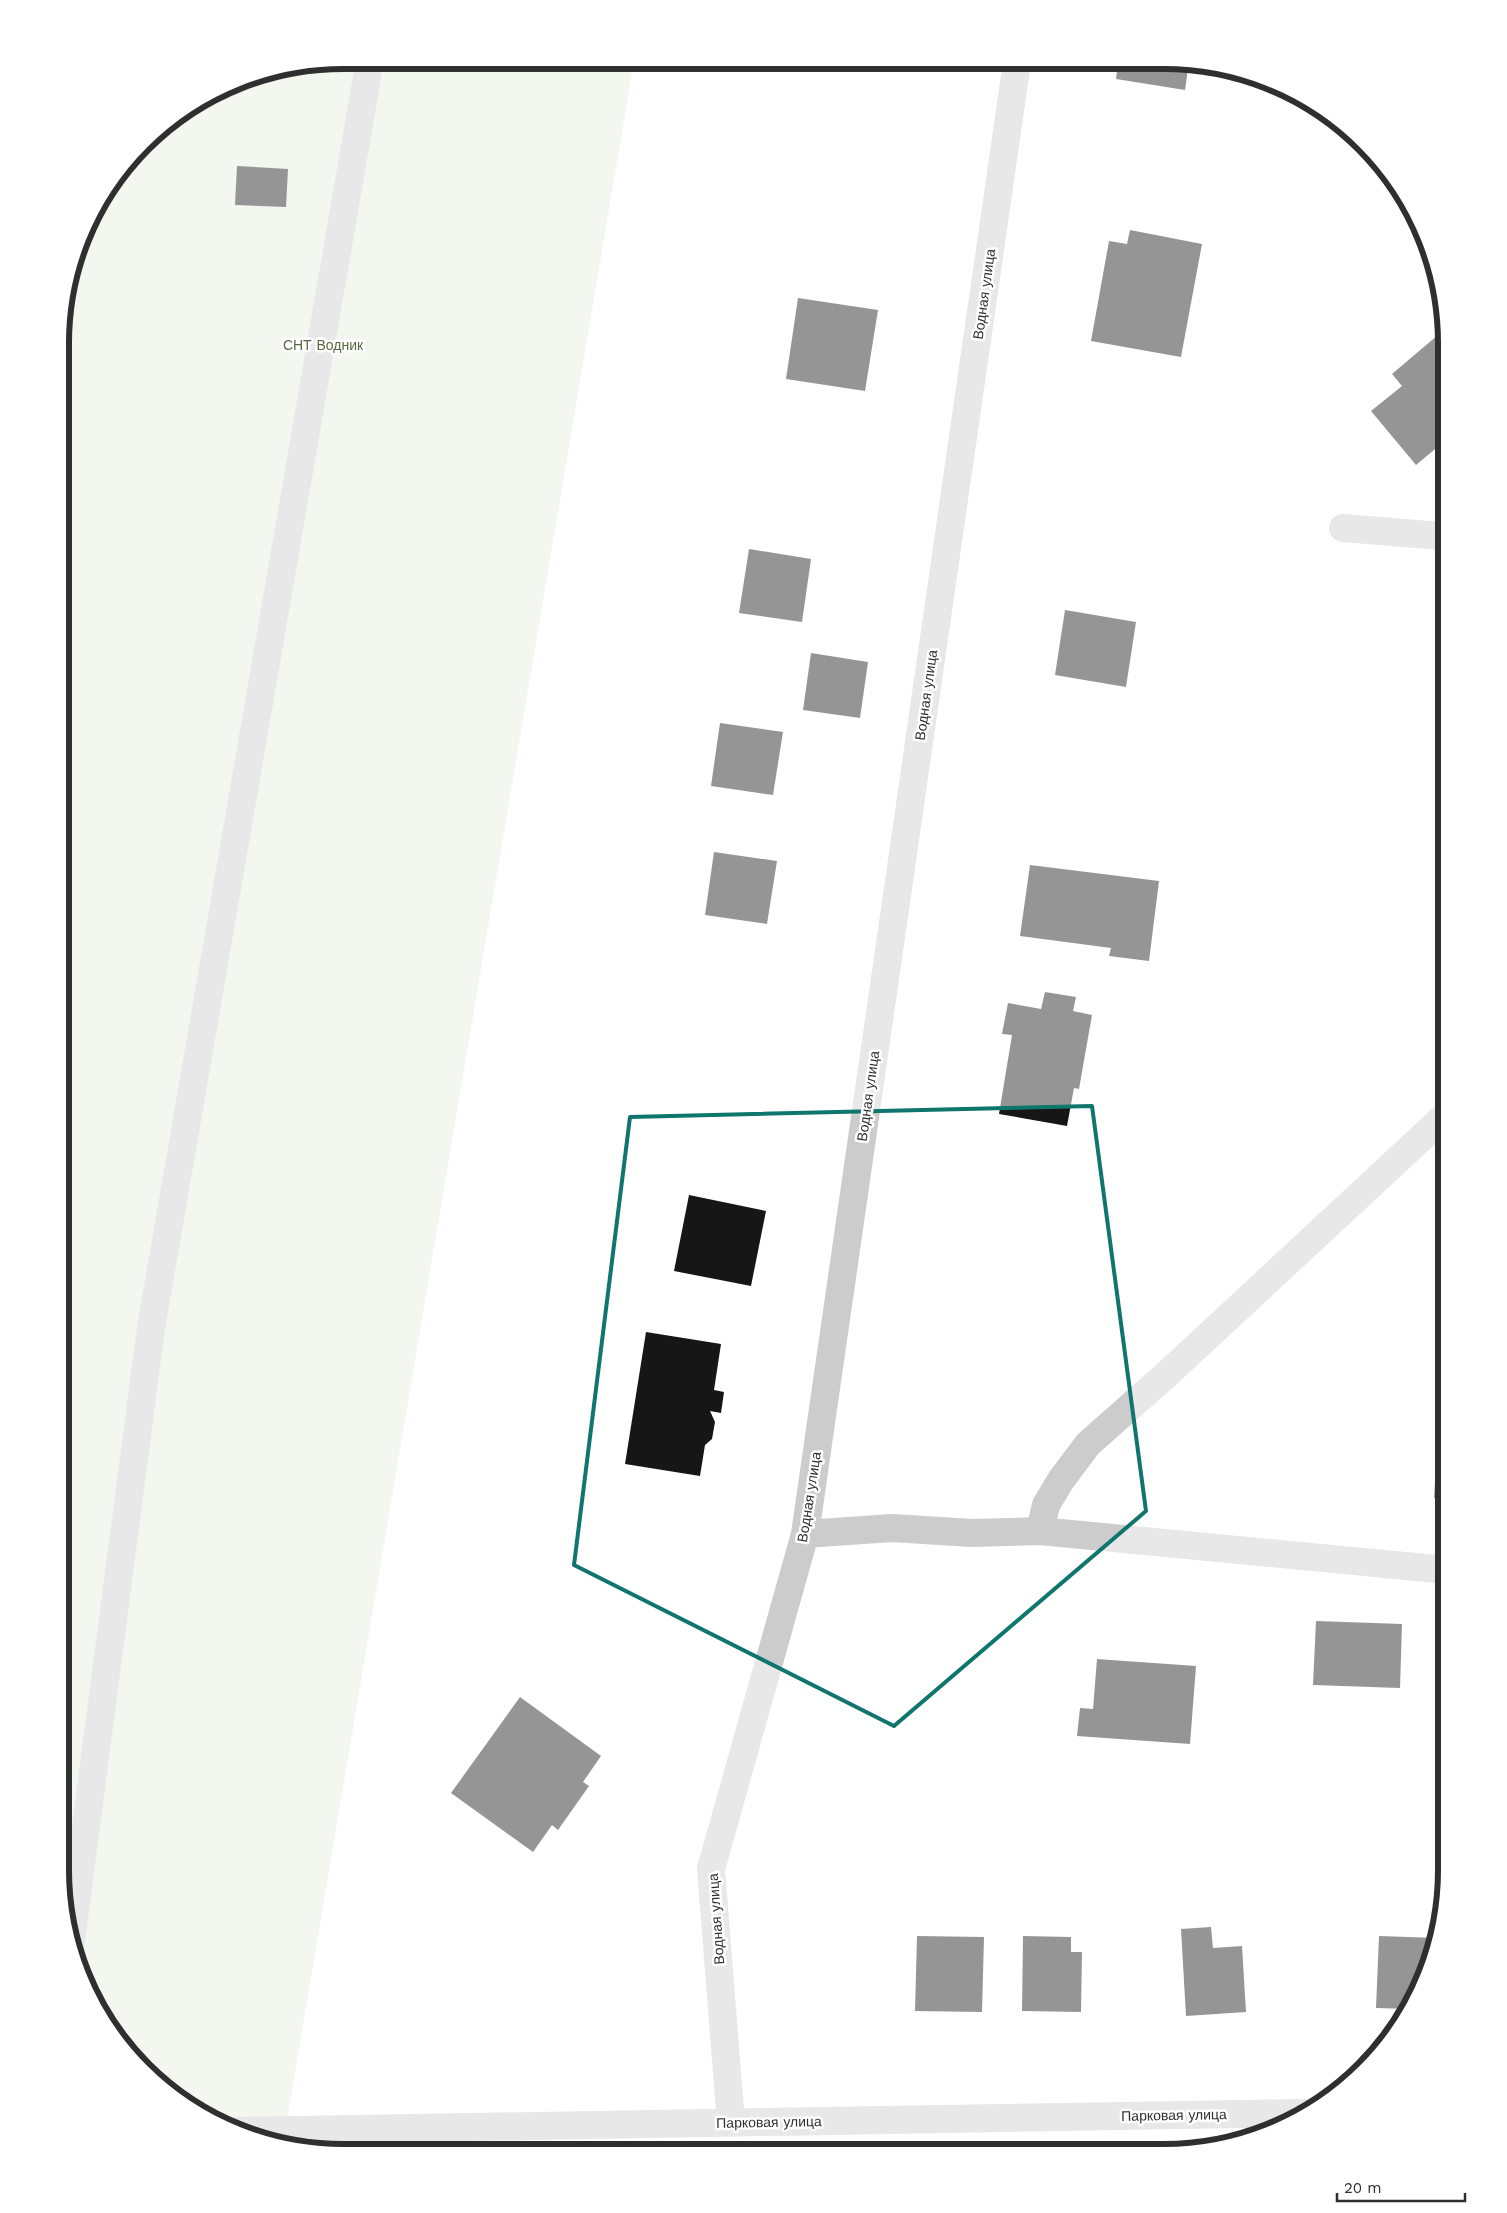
<svg xmlns="http://www.w3.org/2000/svg" width="1507" height="2213" font-family="'Work Sans',sans-serif">
  <style>
    .green { fill: #e6ebdd }
    .building { fill: #161616 }
    .lines { fill: none; stroke-linecap: round; stroke-linejoin: round }
    .minor { stroke: #ccc; stroke-width: 28 }
    .marked { fill: none; stroke: #0f766e; stroke-width: 4; stroke-linejoin: round }
    .labels { text-anchor: middle; dominant-baseline: central; stroke-width: 5; stroke-linejoin: round; paint-order: stroke }
    .street-label { font-size: 14px; fill: #2f2f2f; stroke: #fff }
    .park-label { font-size: 14px; fill: #57683e; stroke: #fff }
    .rim { fill: none; stroke: #2f2f2f; stroke-width: 6 }
  </style>
  <rect width="100%" height="100%" fill="#fff"/>
  <path class="green" d="M 343,60 L 634,61 L 283,2144 L 235,2132 L 171,2095 L 130,2057 L 89,1995 L 65,1926 L 60,1870 L 62,306 L 89,217 L 156,130 L 235,81 Z"/>
  <path class="building" d="M 751,61 L 768,61 L 767,67 L 750,65 Z
    M 1118,62 L 1189,62 L 1185,90 L 1116,79 Z
    M 237,166 L 288,169 L 286,207 L 235,205 Z
    M 1130,230 L 1202,244 L 1181,357 L 1091,341 L 1109,241 L 1127,244 Z
    M 798,298 L 878,310 L 865,391 L 786,379 Z
    M 1445,329 L 1447,439 L 1416,465 L 1371,411 L 1402,386 L 1392,374 Z
    M 749,549 L 811,559 L 802,622 L 739,613 Z
    M 1065,610 L 1136,622 L 1126,687 L 1055,675 Z
    M 811,653 L 868,662 L 860,718 L 803,710 Z
    M 720,723 L 783,732 L 773,795 L 711,786 Z
    M 714,852 L 777,861 L 767,924 L 705,915 Z
    M 1030,865 L 1159,881 L 1149,961 L 1109,956 L 1111,948 L 1020,936 Z
    M 1045,992 L 1076,997 L 1073,1011 L 1092,1015 L 1079,1089 L 1074,1088 L 1067,1126 L 999,1114 L 1012,1035 L 1002,1034 L 1008,1003 L 1041,1009 Z
    M 689,1195 L 766,1211 L 751,1286 L 674,1271 Z
    M 646,1332 L 721,1344 L 714,1390 L 724,1392 L 721,1413 L 710,1411 L 715,1422 L 712,1439 L 705,1445 L 700,1476 L 625,1464 Z
    M 1439,1416 L 1447,1417 L 1447,1498 L 1434,1498 Z
    M 1316,1621 L 1402,1624 L 1400,1688 L 1313,1685 Z
    M 1097,1659 L 1196,1666 L 1190,1744 L 1077,1736 L 1080,1708 L 1093,1709 Z
    M 520,1697 L 601,1756 L 583,1782 L 589,1786 L 558,1830 L 552,1825 L 533,1852 L 451,1793 Z
    M 1211,1927 L 1213,1948 L 1242,1946 L 1246,2012 L 1186,2016 L 1181,1929 Z
    M 917,1936 L 984,1937 L 982,2012 L 915,2011 Z
    M 1023,1936 L 1071,1937 L 1071,1952 L 1082,1952 L 1081,2012 L 1022,2011 Z
    M 1379,1936 L 1437,1938 L 1432,1961 L 1408,2009 L 1376,2008 Z"/>
  <g class="lines">
    <path class="minor" d="M 1343,528 L 1441,536 L 1447,531
      M 1040,1531 L 1046,1505 L 1061,1480 L 1088,1444 L 1166,1375 L 1447,1114
      M 805,1534 L 892,1528 L 972,1533 L 1040,1531 L 1447,1570
      M 71,1941 L 151,1328 L 370,60
      M 731,2123 L 711,1869 L 805,1534 L 1017,62
      M 233,2131 L 1306,2113"/>
  </g>
  <path d="M0 0H1507V2213H0ZM 1092,1106 L 1146,1511 L 894,1726 L 574,1565 L 630,1117 Z" fill="#fff" fill-opacity=".55" fill-rule="evenodd"/>
  <path class="marked" d="M 1092,1106 L 1146,1511 L 894,1726 L 574,1565 L 630,1117 Z"/>
  <g class="labels">
    <g class="street-label">
      <text transform="translate(984 294) rotate(-82)">Водная улица</text>
      <text transform="translate(926 695) rotate(-82)">Водная улица</text>
      <text transform="translate(868 1096) rotate(-82)">Водная улица</text>
      <text transform="translate(809 1497) rotate(-81)">Водная улица</text>
      <text transform="translate(716 1919) rotate(-94)">Водная улица</text>
      <text transform="translate(1174 2115) rotate(-1)">Парковая улица</text>
      <text transform="translate(769 2122) rotate(-1)">Парковая улица</text>
    </g>
    <g class="park-label">
      <text x="323" y="345">СНТ Водник</text>
    </g>
  </g>
  <path d="M0 0H1507V2213H0ZM343 69H1164A274 274 0 0 1 1438 343V1870A274 274 0 0 1 1164 2144H343A274 274 0 0 1 69 1870V343A274 274 0 0 1 343 69Z" fill="#fff" fill-rule="evenodd"/>
  <path class="rim" d="M343 69H1164A274 274 0 0 1 1438 343V1870A274 274 0 0 1 1164 2144H343A274 274 0 0 1 69 1870V343A274 274 0 0 1 343 69Z"/>
  <path d="M1337 2193v8h128v-8" fill="none" stroke="#2f2f2f" stroke-width="2.5"/>
  <text x="1344" y="2193" font-size="15" fill="#2f2f2f" stroke="#ffffff" stroke-width="4" paint-order="stroke">20 m</text>
</svg>
